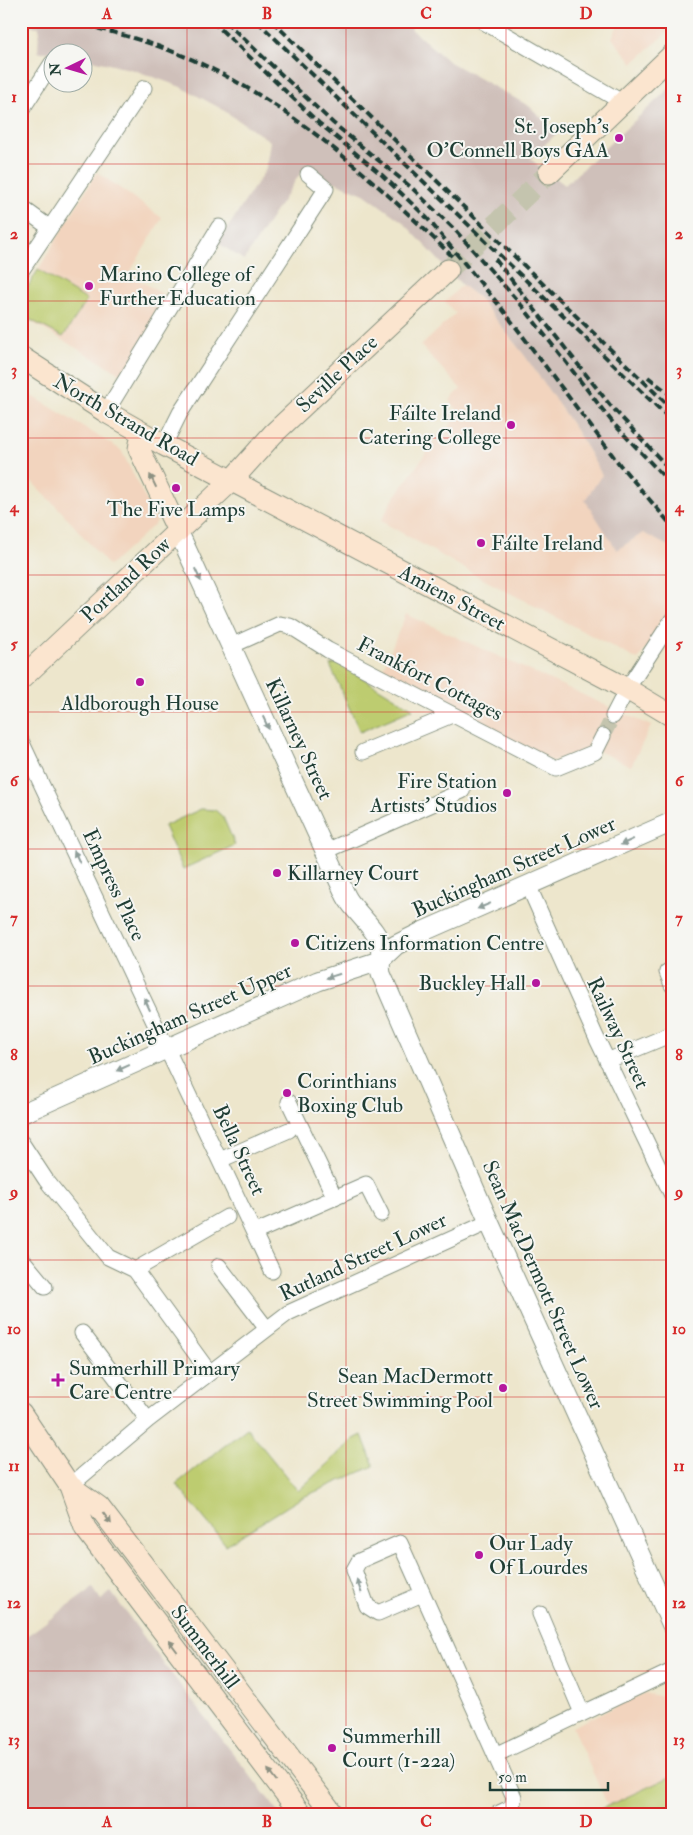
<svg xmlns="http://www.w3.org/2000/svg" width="693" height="1835" font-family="'IM FELL Double Pica',serif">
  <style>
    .built { fill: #f2d4be }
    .industrial { fill: #cfc0ba }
    .green { fill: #bdcc6f; stroke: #6e8452 }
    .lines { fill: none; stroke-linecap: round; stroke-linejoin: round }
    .minor-tunnel { stroke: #c4c4ae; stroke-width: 15; stroke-dasharray: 15 8; stroke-linecap: butt }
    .secondary-tunnel { stroke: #c4c4ae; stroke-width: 21; stroke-dasharray: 21 11; stroke-linecap: butt }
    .minor-casing { stroke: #869280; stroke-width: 17 }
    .tertiary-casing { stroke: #869280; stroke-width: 21 }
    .secondary-casing { stroke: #869280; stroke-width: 23 }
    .minor { stroke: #fff; stroke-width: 15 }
    .tertiary { stroke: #fff; stroke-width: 19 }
    .secondary { stroke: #fbe5cf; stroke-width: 21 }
    .rail { stroke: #1f3d34; stroke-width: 4; stroke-dasharray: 8 4; stroke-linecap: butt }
    .oneway { fill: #8d9182 }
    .oneway2 { fill: #8f9e9a }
    .grid { fill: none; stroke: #d62828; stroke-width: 1; stroke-opacity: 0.55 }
    .poi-dot { fill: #b5179e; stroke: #f6f6f2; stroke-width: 2 }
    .labels { text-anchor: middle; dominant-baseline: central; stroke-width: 4; stroke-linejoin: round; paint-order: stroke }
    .poi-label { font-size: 21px; fill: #1f3d34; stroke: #f6f6f2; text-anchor: start }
    .street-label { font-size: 21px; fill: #1f3d34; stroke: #f6f6f2 }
    .neatline { fill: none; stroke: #d62828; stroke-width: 2 }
    .grid-label { font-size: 16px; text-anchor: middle; font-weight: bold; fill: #d62828 }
  </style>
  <rect width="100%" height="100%" fill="#f6f6f2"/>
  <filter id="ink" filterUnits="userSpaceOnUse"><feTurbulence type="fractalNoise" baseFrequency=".02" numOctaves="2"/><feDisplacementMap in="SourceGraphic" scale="10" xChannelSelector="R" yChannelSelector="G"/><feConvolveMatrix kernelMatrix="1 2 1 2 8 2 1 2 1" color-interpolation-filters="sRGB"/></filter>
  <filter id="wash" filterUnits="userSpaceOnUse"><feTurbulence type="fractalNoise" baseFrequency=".0096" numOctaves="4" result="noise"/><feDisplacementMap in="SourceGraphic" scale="20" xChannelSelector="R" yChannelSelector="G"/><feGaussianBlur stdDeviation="1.12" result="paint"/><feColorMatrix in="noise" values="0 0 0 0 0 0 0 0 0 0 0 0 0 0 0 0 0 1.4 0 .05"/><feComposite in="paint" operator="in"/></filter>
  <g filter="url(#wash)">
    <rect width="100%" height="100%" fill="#ede6cc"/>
    <path class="built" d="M 613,21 L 672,21 L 672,28 L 633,63 L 612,38 L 618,25 Z
      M 97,172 L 162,218 L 129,274 L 172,300 L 126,377 L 21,316 L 21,298 Z
      M 462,285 L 479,298 L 525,356 L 578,433 L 602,475 L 617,550 L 643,533 L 672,548 L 672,608 L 638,660 L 481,578 L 381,521 L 392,501 L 441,432 L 445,435 L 458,411 L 450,400 L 461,389 L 421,346 L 456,313 L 445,302 Z
      M 21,389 L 121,450 L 157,522 L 109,566 L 62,512 L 21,471 Z
      M 406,614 L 651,726 L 631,766 L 592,748 L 552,761 L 381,673 Z
      M 645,1693 L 672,1699 L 672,1776 L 608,1806 L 572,1727 Z"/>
    <path class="industrial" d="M 21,21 L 415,21 L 411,29 L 448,61 L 529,106 L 557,133 L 530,159 L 565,185 L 672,86 L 672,548 L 643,533 L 617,550 L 585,500 L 602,475 L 578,433 L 525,356 L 479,298 L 462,285 L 403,222 L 364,194 L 303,169 L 244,260 L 218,243 L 266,169 L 270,141 L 220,108 L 181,87 L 134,70 L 83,58 L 82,52 L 38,52 L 39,27 L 21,25 Z
      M 93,1588 L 101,1600 L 111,1592 L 163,1663 L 280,1814 L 21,1814 L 21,1640 Z"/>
    <path class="green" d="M 38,270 L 87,300 L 63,337 L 21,315 L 21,298 Z
      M 338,663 L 413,709 L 360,732 L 330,665 Z
      M 201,809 L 215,810 L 223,817 L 235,845 L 183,869 L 164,826 Z
      M 247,1428 L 298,1491 L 354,1439 L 362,1435 L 374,1466 L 301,1498 L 226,1545 L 176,1484 Z
      M 672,1776 L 672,1814 L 590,1814 Z"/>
  </g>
  <g filter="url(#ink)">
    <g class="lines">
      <path class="minor-tunnel" d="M 603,736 L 613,716"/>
      <path class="secondary-tunnel" d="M 448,270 L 549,173"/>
      <defs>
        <path id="minor" d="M 482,21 L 622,102
          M 21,111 L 52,63
          M 21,207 L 50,228
          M 21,271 L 144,88
          M 106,412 L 219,227
          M 164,445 L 180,413 L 326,189 L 308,174
          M 231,646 L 280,624 L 290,626 L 328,650 L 556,768 L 595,752 L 603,736
          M 613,716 L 627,689 L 672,620
          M 21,741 L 272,1271
          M 363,752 L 452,715
          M 326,851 L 462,791
          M 529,887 L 596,1037 L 672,1195
          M 672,970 L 667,972 L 672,985
          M 607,1061 L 672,1034
          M 289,1102 L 335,1198
          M 21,1142 L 46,1180 L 108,1257 L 135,1270 L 209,1372
          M 220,1160 L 289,1130
          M 254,1233 L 366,1184 L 381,1214
          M 21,1258 L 45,1287
          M 219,1266 L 267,1329
          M 135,1270 L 227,1217
          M 82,1333 L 148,1420
          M 70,1486 L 148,1420 L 288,1313 L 489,1222
          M 422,1594 L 378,1613 L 367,1606 L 354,1570 L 359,1561 L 400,1543 L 514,1797 L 512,1807 L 497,1814
          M 540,1614 L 582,1713
          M 495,1755 L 672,1671"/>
        <path id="tertiary" d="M 178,531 L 346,896 C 354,912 379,931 380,945 C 382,955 379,964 381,974 L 489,1222 L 672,1625
          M 21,1114 L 318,981 L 379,961 L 396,945 L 424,931 L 672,822"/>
        <path id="secondary" d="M 549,173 L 672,55
          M 21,357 L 106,412 L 164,445 L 627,689 L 672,716
          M 142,433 L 139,449 L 178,531
          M 21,679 L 231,481 L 273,434 L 448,270
          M 21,1413 L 70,1486 L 85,1528 L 301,1814
          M 70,1486 L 99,1507 L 333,1814"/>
      </defs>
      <use href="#minor" class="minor-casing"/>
      <use href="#tertiary" class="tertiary-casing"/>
      <use href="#secondary" class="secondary-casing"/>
      <use href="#minor" class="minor"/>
      <use href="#tertiary" class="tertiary"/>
      <use href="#secondary" class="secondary"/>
      <path class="rail" d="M 63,21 C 115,31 167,46 214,70 C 305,115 381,187 452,256
        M 212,21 L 319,123 L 382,175 L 427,218 L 503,310 L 620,465 L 672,526
        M 225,21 L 333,123 L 412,188 L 456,231 L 523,307 L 613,423 L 672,485
        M 257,21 L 672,421
        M 272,21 L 672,409
        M 495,259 L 610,405 L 672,472
        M 648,377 L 672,396"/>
    </g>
    <defs><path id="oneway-solid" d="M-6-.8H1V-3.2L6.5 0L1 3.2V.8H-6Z" transform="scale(1.25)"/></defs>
    <g class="oneway">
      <use href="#oneway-solid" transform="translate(153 481) rotate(-116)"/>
      <use href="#oneway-solid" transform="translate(107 1518) rotate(53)"/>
      <use href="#oneway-solid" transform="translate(173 1646) rotate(-127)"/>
      <use href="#oneway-solid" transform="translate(272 1775) rotate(-127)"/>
    </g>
    <g class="oneway2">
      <use href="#oneway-solid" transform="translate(198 575) rotate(65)"/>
      <use href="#oneway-solid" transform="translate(266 723) rotate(65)"/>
      <use href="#oneway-solid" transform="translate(627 842) rotate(156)"/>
      <use href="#oneway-solid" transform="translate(77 857) rotate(-115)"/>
      <use href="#oneway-solid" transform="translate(484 906) rotate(157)"/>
      <use href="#oneway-solid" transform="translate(333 976) rotate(162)"/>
      <use href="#oneway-solid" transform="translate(147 1004) rotate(-115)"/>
      <use href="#oneway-solid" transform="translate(123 1068) rotate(156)"/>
      <use href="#oneway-solid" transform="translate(359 1586) rotate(-110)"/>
    </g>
  </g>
  <path class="grid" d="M 187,21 L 187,1814M 346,21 L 346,1814M 506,21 L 506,1814M 21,164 L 672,164M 21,301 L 672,301M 21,438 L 672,438M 21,575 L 672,575M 21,712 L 672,712M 21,849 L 672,849M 21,986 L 672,986M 21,1123 L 672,1123M 21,1260 L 672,1260M 21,1397 L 672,1397M 21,1534 L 672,1534M 21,1671 L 672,1671"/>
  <g class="poi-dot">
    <circle cx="619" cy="138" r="5"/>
    <circle cx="89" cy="286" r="5"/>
    <circle cx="511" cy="425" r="5"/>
    <circle cx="176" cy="488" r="5"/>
    <circle cx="481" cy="543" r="5"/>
    <circle cx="140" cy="682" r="5"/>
    <circle cx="507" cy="793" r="5"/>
    <circle cx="277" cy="873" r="5"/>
    <circle cx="295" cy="943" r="5"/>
    <circle cx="536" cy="983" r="5"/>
    <circle cx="287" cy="1093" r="5"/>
    <path d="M55.5 1372.5h5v5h5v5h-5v5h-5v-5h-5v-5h5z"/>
    <circle cx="503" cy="1388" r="5"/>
    <circle cx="479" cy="1555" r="5"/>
    <circle cx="332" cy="1748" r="5"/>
  </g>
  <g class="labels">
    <g class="poi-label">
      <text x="609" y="126" text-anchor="end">St. Joseph's<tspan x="609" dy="24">O'Connell Boys GAA</tspan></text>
      <text x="99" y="274">Marino College of<tspan x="99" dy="24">Further Education</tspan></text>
      <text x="501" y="413" text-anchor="end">Fáilte Ireland<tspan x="501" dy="24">Catering College</tspan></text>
      <text x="176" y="509" text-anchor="middle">The Five Lamps</text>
      <text x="491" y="543">Fáilte Ireland</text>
      <text x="140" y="703" text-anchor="middle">Aldborough House</text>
      <text x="497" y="781" text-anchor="end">Fire Station<tspan x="497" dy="24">Artists' Studios</tspan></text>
      <text x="287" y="873">Killarney Court</text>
      <text x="305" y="943">Citizens Information Centre</text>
      <text x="526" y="983" text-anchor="end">Buckley Hall</text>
      <text x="297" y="1081">Corinthians<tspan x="297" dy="24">Boxing Club</tspan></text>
      <text x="69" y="1368">Summerhill Primary<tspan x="69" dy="24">Care Centre</tspan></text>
      <text x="493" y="1376" text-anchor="end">Sean MacDermott<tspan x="493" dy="24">Street Swimming Pool</tspan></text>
      <text x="489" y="1543">Our Lady<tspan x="489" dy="24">Of Lourdes</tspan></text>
      <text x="342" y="1736">Summerhill<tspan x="342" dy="24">Court (1-22a)</tspan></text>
    </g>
    <g class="street-label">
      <text transform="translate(337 374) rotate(-43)">Seville Place</text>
      <text transform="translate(126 420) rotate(30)">North Strand Road</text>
      <text transform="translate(126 580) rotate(-43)">Portland Row</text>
      <text transform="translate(452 598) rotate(28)">Amiens Street</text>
      <text transform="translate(430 679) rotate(27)">Frankfort Cottages</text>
      <text transform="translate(299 739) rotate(65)">Killarney Street</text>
      <text transform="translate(514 867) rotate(-24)">Buckingham Street Lower</text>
      <text transform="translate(114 885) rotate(65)">Empress Place</text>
      <text transform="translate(190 1014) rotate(-24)">Buckingham Street Upper</text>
      <text transform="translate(618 1033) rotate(65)">Railway Street</text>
      <text transform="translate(239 1150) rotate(65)">Bella Street</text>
      <text transform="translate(363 1257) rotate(-25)">Rutland Street Lower</text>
      <text transform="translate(543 1285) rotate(66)">Sean MacDermott Street Lower</text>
      <text transform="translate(205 1647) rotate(53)">Summerhill</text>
    </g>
  </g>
  <rect width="693" height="1835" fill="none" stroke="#f6f6f2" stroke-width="55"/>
  <g transform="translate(68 68) rotate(265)"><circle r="24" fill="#f6f6f2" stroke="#a0aca6"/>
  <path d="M0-4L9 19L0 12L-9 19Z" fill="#b5179e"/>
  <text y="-8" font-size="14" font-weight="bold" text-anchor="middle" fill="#1f3d34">N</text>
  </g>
  <path d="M490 1782v8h118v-8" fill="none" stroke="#1f3d34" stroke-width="2.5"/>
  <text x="498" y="1782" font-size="15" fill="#1f3d34" stroke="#f6f6f2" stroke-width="4" paint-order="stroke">50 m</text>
  <rect x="28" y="28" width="638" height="1780" class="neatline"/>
  <g class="grid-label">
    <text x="107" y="19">A</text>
    <text x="267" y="19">B</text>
    <text x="426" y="19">C</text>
    <text x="586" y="19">D</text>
    <text x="14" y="102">1</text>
    <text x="679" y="102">1</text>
    <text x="14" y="239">2</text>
    <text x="679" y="239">2</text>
    <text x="14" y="375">3</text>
    <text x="679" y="375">3</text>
    <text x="14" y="512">4</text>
    <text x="679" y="512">4</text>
    <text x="14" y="649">5</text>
    <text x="679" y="649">5</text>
    <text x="14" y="786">6</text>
    <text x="679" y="786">6</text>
    <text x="14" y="923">7</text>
    <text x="679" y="923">7</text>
    <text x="14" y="1060">8</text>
    <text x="679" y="1060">8</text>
    <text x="14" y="1197">9</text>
    <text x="679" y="1197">9</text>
    <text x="14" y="1334">10</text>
    <text x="679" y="1334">10</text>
    <text x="14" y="1471">11</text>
    <text x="679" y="1471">11</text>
    <text x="14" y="1608">12</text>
    <text x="679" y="1608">12</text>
    <text x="14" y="1745">13</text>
    <text x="679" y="1745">13</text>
    <text x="107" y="1827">A</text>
    <text x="267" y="1827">B</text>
    <text x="426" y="1827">C</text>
    <text x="586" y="1827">D</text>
  </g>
</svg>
